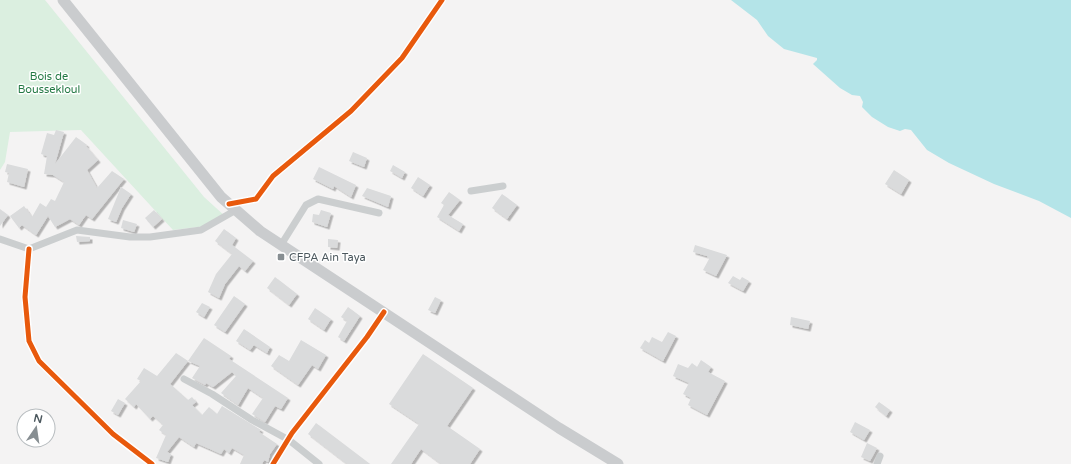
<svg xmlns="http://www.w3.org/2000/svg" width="1071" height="464" font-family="'Varela Round',sans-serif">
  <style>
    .green { fill: #dbefe0 }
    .water { fill: #b4e4e8 }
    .building { fill: #dadbdc; filter: url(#shadow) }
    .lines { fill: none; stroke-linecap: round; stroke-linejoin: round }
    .minor { stroke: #cbcecf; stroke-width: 7 }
    .primary { stroke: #caccce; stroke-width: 11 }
    .cycleway-casing { stroke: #fff; stroke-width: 8 }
    .cycleway { stroke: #e8590c; stroke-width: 5 }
    .poi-dot { fill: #878e92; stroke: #fff; stroke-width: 1.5 }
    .labels { text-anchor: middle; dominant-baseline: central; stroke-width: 3; stroke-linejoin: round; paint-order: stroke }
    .park-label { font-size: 11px; fill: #237944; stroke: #fff }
    .poi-label { font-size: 11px; fill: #4c585e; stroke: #fff; text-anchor: start }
  </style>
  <defs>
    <filter id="shadow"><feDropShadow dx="2.5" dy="2.5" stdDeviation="0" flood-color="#0004"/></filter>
  </defs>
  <rect width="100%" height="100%" fill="#f4f3f3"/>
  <path class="green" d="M 0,0 L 45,0 L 204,197 L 226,217 L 207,226 L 173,230 L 81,130 L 10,132 L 5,162 L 0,170 Z"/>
  <path class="water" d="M 731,0 L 1071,0 L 1071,218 L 1039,201 L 994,184 L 949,163 L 927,150 L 911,130 L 905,129 L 900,131 L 888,127 L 872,117 L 862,107 L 863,102 L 860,96 L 852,95 L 840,88 L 813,64 L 817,60 L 817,58 L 784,49 L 768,36 L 757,20 Z"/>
  <path class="building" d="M 56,130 L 64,132 L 55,164 L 76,137 L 87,145 L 86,146 L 98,160 L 87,170 L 97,188 L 112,171 L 124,179 L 92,219 L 86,215 L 79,225 L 70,219 L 55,227 L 48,216 L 36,235 L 22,225 L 19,228 L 10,216 L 24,206 L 32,217 L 40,203 L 46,207 L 51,199 L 55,201 L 64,182 L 53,175 L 44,174 L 47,156 L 41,154 L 47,133 L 54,135 Z
    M 353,152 L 367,158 L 364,167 L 349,161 Z
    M 7,164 L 28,169 L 24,187 L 7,182 L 9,173 L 5,172 Z
    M 393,165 L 405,172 L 402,178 L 390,171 Z
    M 319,167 L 356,185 L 351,197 L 334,186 L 333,189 L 313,179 Z
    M 894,170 L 909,180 L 901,194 L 885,184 Z
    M 418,177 L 430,185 L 423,196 L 411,188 Z
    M 121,187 L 131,194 L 122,208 L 116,222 L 108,219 Z
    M 367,188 L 391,196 L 388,207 L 362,196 Z
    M 449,192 L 460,200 L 448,215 L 463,224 L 459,231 L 437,217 L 444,205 L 441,203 Z
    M 502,194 L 517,205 L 507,219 L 492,208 Z
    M 0,209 L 8,215 L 0,226 Z
    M 154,210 L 162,219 L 153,227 L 145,218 Z
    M 321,210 L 331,213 L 327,227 L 312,222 L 313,214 L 319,215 Z
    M 123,220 L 137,224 L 134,232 L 121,228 Z
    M 224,229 L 236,238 L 232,245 L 253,261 L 245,271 L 239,266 L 225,284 L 219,298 L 208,292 L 216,274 L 232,254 L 215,241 Z
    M 76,236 L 90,237 L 90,241 L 77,242 Z
    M 328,239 L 338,240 L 337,248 L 328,247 Z
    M 695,245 L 727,255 L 716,276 L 703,270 L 709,259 L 707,256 L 693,252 Z
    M 733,276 L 740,280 L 742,277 L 749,281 L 743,291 L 728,283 Z
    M 275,277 L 297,294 L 289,305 L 267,288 Z
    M 234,296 L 245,304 L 225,332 L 214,325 Z
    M 435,297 L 441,300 L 435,313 L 428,310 Z
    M 202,303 L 210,307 L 204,317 L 196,312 Z
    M 348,307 L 360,316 L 344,341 L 338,337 L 347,321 L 341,317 Z
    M 315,308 L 331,319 L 324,330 L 308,319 Z
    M 791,317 L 810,321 L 808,329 L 790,325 Z
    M 244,329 L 270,347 L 267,353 L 254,345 L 250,350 L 236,341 Z
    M 668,332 L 676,336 L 663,361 L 640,348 L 645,340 L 649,343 L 652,337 L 662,342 Z
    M 204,338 L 231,356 L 229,359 L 288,398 L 281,409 L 275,406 L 265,422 L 252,414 L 263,398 L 248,388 L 238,405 L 221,393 L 236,376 L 232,372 L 213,387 L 206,383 L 205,385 L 192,378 L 200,366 L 188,361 L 170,384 L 188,400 L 192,397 L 196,402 L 192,405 L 202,415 L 209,407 L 217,414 L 222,406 L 261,430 L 259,432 L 277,444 L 270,454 L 268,462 L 264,460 L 262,464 L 240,464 L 244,455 L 232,448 L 229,453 L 224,449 L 221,454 L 196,443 L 194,447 L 179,437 L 167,452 L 171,454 L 168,462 L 156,458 L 166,435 L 159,430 L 163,425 L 153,416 L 150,419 L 136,404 L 134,407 L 125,399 L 141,381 L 137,379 L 144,368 L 157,376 L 176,353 L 188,361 Z
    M 301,340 L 326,355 L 318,369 L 312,365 L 298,385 L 271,366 L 279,355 L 289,361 Z
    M 423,354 L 473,388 L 447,426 L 480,449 L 470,464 L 441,464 L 421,449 L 411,464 L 391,464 L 419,424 L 389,404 Z
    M 701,360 L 711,367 L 708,372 L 725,381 L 707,415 L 688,405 L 691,398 L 683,394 L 689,383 L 673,376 L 678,364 L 688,368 L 692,363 L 697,367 Z
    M 118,399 L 125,403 L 118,415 L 111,411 Z
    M 879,402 L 890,410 L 886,416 L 875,407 Z
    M 855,422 L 870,430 L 864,440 L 850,432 Z
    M 316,423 L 370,464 L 347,464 L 308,434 Z
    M 867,443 L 877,448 L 870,461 L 861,457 Z"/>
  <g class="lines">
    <path class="minor" d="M 471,191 L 503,186
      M 229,204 L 256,199 L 273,176 L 351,111 L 402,58 L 442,0
      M 0,239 L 29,249 L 77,230 L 130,237 L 150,237 L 201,230 L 236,210
      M 281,245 L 306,205 L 318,199 L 379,213
      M 29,249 L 25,297 L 29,341 L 39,361 L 113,434 L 152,464
      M 184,379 L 212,394 L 252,420 L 289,440 L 319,464
      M 273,464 L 292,433 L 367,337 L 384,312
      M 877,464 L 880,456"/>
    <path class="primary" d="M 63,0 L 221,197 L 260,231 L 559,428 L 618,464"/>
    <defs>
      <path id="cycleway" d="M 229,204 L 256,199 L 273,176 L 351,111 L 402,58 L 442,0
        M 29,249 L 25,297 L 29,341 L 39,361 L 113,434 L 152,464
        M 273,464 L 292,433 L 367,337 L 384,312"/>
    </defs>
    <use href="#cycleway" class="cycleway-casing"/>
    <use href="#cycleway" class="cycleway"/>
  </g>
  <rect class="poi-dot" x="277" y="253" width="8" height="8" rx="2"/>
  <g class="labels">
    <g class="park-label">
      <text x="49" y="76">Bois de<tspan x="49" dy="13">Boussekloul</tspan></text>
    </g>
    <g class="poi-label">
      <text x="289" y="257">CFPA Ain Taya</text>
    </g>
  </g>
  <g transform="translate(36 428) rotate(13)"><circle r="19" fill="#ffffff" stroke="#b7bcbf"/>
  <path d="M0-3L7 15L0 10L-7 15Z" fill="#878e92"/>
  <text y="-6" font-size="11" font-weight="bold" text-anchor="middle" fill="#4c585e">N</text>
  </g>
</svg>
